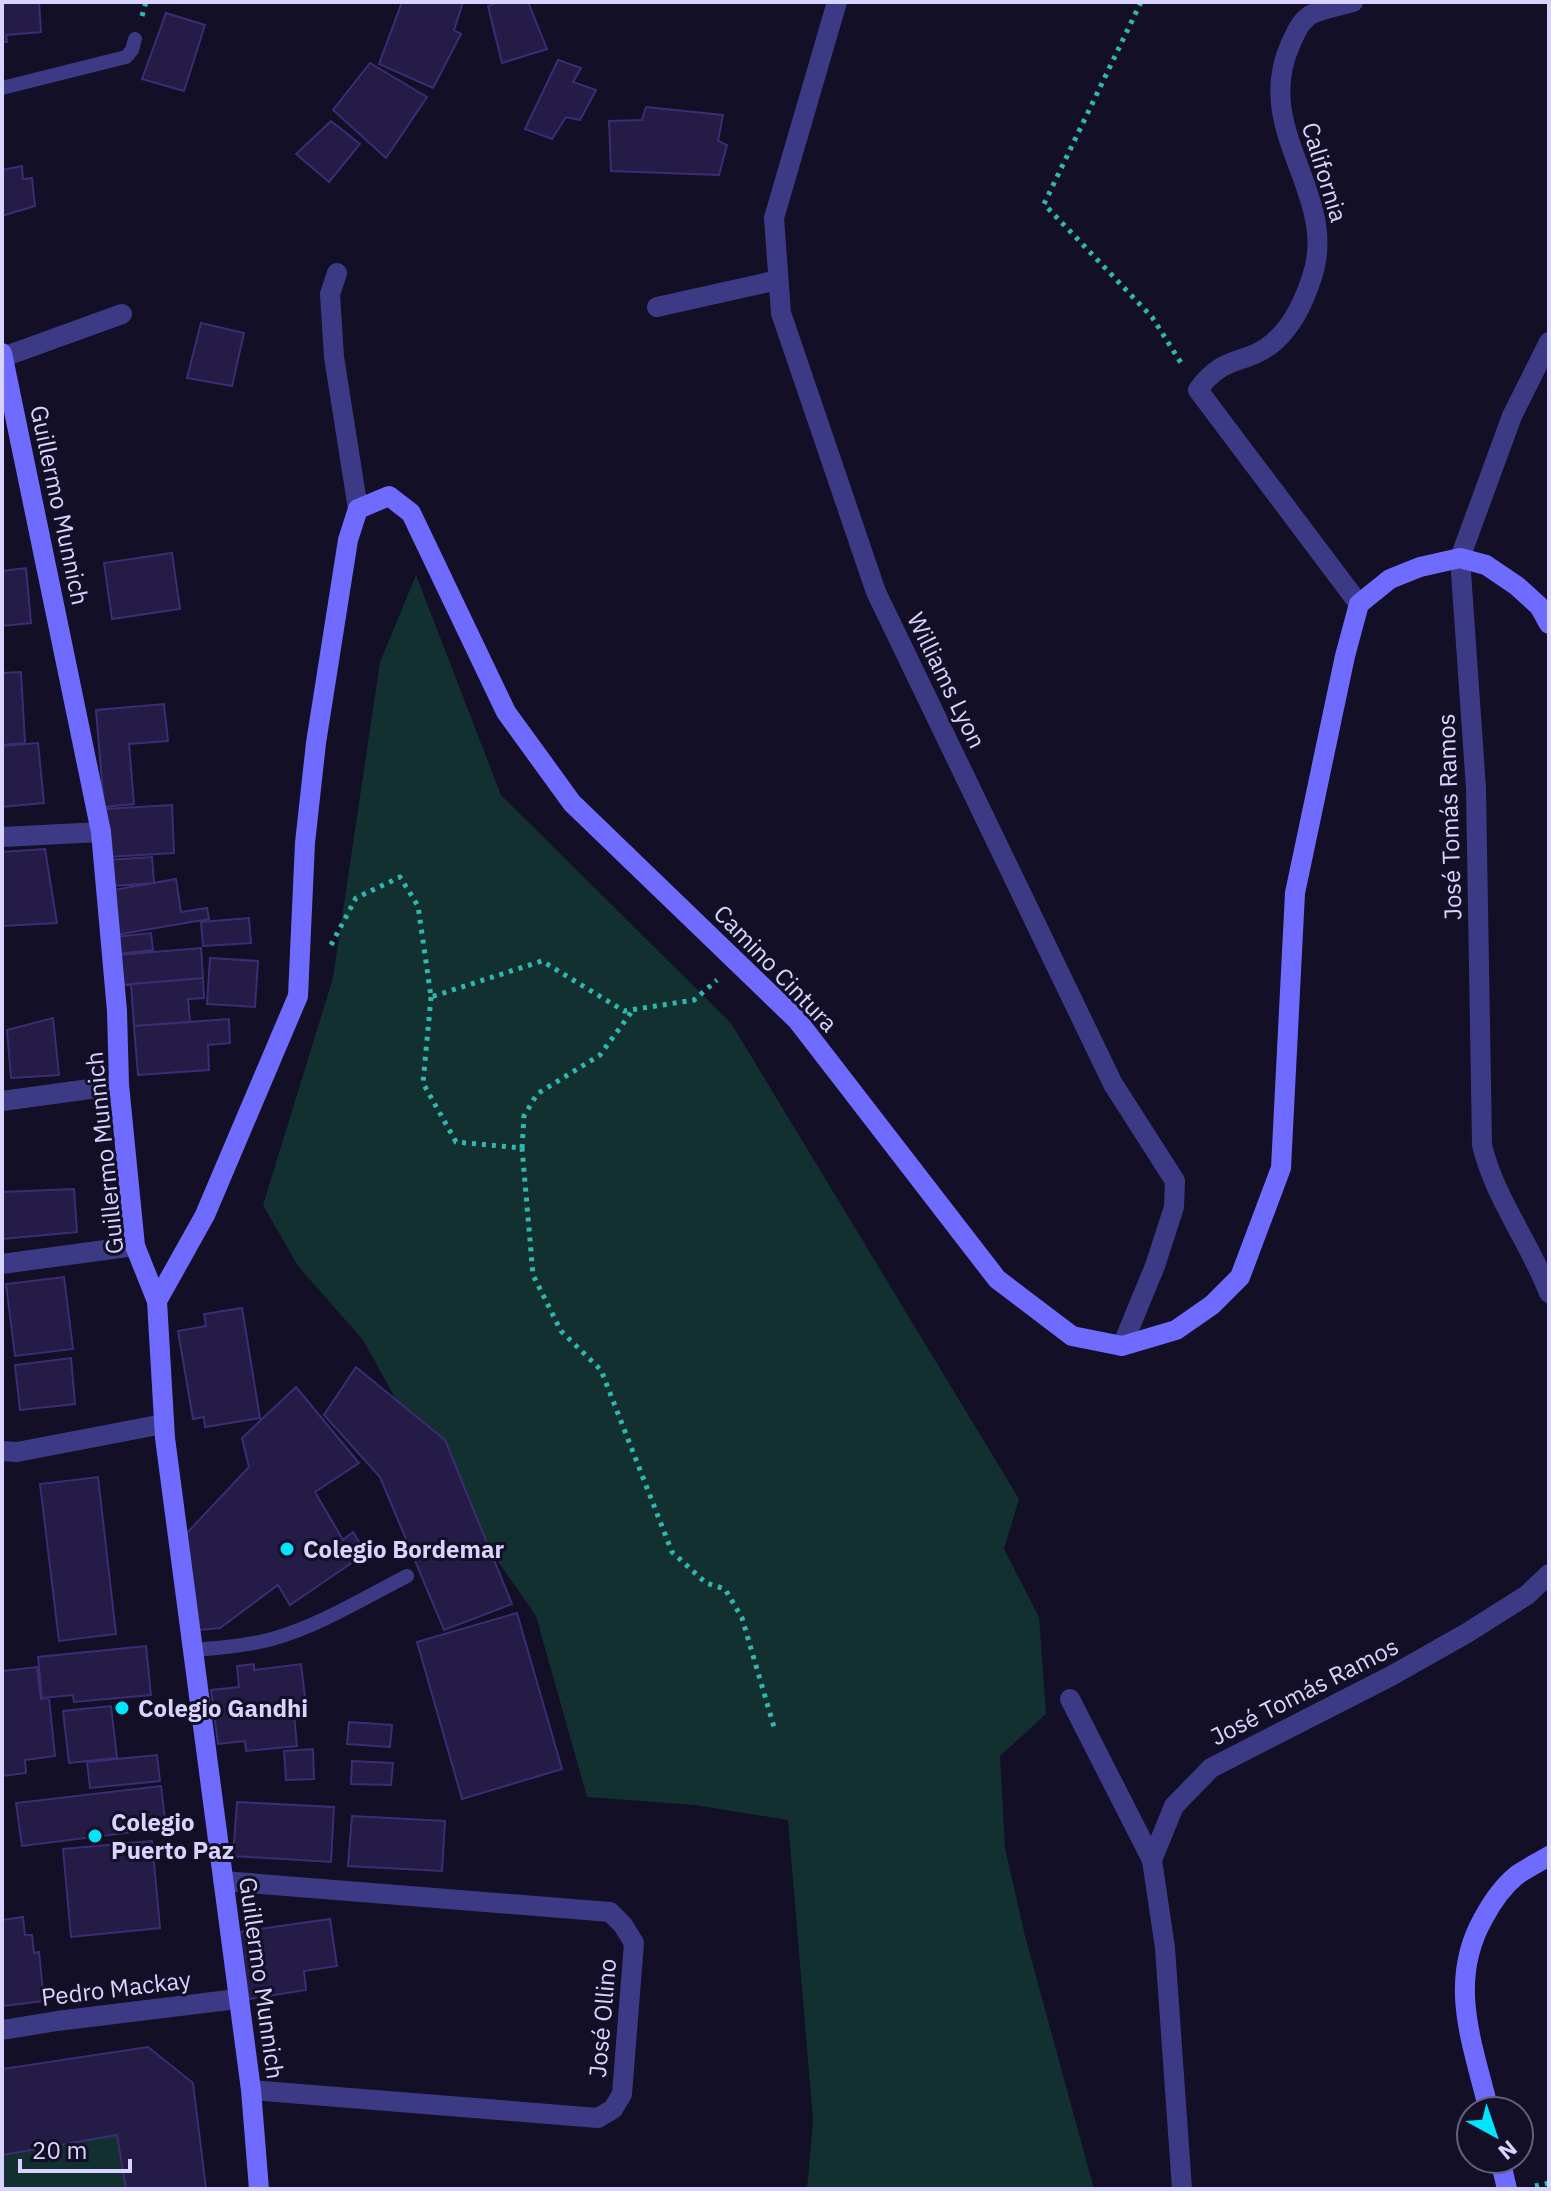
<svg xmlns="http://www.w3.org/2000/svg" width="1551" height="2191" font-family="'IBM Plex Sans',sans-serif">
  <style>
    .green { fill: #12302f }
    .building { fill: #241b47; stroke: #3b2d73; stroke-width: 2 }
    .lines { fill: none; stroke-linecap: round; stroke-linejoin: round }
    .path { stroke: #2fb8b0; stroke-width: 5; stroke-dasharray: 4 6; stroke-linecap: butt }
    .service { stroke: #3d3a85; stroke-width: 14 }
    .minor { stroke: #3d3a85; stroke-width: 20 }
    .tertiary { stroke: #3d3a85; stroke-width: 20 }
    .secondary { stroke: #6f6bff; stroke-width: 20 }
    .poi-dot { fill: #00e5ff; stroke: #130f26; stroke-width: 3 }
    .labels { text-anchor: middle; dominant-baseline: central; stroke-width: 6; stroke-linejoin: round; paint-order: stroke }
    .street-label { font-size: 24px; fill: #d9d4ff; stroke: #130f26 }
    .poi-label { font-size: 24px; font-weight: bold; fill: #d9d4ff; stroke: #130f26; text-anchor: start }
  </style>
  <rect width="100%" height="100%" fill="#130f26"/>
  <path class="green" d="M 416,575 L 501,795 L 731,1023 L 1019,1499 L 1004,1549 L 1039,1617 L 1046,1714 L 1000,1756 L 1005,1848 L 1025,1936 L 1094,2189 L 807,2189 L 813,2120 L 788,1820 L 695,1805 L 587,1797 L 536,1616 L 438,1475 L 363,1340 L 298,1266 L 263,1205 L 333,978 L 380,662 Z
    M 117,2135 L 126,2189 L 2,2189 L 2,2155 Z"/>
  <path class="building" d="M 2,2 L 39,2 L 41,32 L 6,35 L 7,42 L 2,42 Z
    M 402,2 L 463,2 L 454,30 L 461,34 L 433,88 L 379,64 Z
    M 498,2 L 528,2 L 547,49 L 502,63 L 488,6 Z
    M 166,13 L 205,25 L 184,91 L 142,79 Z
    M 558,60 L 581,68 L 573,82 L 596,90 L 580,120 L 566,117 L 552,139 L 525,129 Z
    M 370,63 L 427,97 L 386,158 L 333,110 Z
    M 646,107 L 723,115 L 718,141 L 727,145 L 719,175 L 611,171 L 609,121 L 642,120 Z
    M 331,121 L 360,144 L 329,182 L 296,154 Z
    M 22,166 L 23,179 L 32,178 L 35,206 L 2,216 L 2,170 Z
    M 201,323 L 244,333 L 232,386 L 187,378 Z
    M 172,553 L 180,609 L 112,619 L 104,563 Z
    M 26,568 L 31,623 L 2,626 L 2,571 Z
    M 21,672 L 25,743 L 2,745 L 2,673 Z
    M 164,704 L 168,741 L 129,744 L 134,804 L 104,807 L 96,710 Z
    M 38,743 L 44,803 L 2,807 L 2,746 Z
    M 172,805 L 174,853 L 107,857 L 104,809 Z
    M 45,849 L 57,923 L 2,926 L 2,852 Z
    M 152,857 L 154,883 L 110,886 L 108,860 Z
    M 176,879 L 181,912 L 207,908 L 209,919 L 115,935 L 108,891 Z
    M 249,918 L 251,943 L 203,946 L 201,922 Z
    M 151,933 L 153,950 L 117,954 L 115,937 Z
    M 201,948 L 203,978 L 121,985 L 119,955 Z
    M 210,958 L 258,961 L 255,1007 L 207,1004 Z
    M 203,978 L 204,998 L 188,999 L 190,1022 L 134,1026 L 131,984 Z
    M 53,1018 L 59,1075 L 11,1078 L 7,1030 Z
    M 229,1019 L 230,1043 L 208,1045 L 209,1070 L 138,1075 L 134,1026 Z
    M 74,1189 L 77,1232 L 3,1239 L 2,1192 Z
    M 64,1277 L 73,1349 L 15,1356 L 6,1284 Z
    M 242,1308 L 260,1418 L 205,1427 L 204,1417 L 193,1419 L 178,1331 L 206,1326 L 204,1314 Z
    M 71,1358 L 75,1404 L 20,1410 L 15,1365 Z
    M 356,1367 L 445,1440 L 512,1604 L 444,1630 L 380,1477 L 324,1415 Z
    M 296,1387 L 359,1463 L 315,1492 L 343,1540 L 353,1532 L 366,1553 L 290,1605 L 278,1585 L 220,1628 L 199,1630 L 186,1534 L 249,1467 L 242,1438 Z
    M 98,1477 L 116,1634 L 59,1641 L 40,1484 Z
    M 517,1613 L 562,1769 L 462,1799 L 417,1642 Z
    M 146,1646 L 151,1695 L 74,1702 L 73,1695 L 42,1698 L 38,1657 Z
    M 254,1664 L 254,1670 L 301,1664 L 307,1713 L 294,1714 L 297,1746 L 246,1751 L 245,1741 L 218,1744 L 211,1690 L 239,1687 L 237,1666 Z
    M 37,1667 L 41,1699 L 49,1698 L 55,1756 L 25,1760 L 26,1773 L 2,1776 L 2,1671 Z
    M 111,1706 L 117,1758 L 69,1763 L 63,1711 Z
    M 349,1722 L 392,1725 L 390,1747 L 347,1744 Z
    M 313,1749 L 314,1779 L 286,1780 L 284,1751 Z
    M 157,1755 L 160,1781 L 90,1788 L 87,1762 Z
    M 352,1761 L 393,1763 L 391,1785 L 351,1784 Z
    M 161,1786 L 166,1828 L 22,1846 L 16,1803 Z
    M 237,1802 L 334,1807 L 331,1862 L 233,1856 Z
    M 352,1816 L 445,1821 L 442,1871 L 348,1866 Z
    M 152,1841 L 160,1928 L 71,1937 L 63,1849 Z
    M 23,1917 L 25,1935 L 32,1935 L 34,1953 L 39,1952 L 44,2001 L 2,2006 L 2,1920 Z
    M 330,1919 L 337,1966 L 304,1971 L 306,1990 L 249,1999 L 239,1932 Z
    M 148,2047 L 193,2083 L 206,2189 L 126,2189 L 117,2135 L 2,2155 L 2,2069 Z"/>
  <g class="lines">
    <path class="path" d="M 1141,2 L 1044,204 L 1152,317 L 1183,366
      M 142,16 L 146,2
      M 331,945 L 356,898 L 400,877 L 418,906 L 431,997 L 542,961 L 624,1011 L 694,1000 L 717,980
      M 431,997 L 423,1083 L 456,1142 L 522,1148 L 533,1275 L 561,1331 L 601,1370 L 672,1552 L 706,1583 L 725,1589 L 742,1618 L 774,1727
      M 522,1148 L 524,1116 L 537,1094 L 600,1055 L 633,1010
      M 1535,2186 L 1549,2183"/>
    <path class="service" d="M 2,88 L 126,57 L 132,50 L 135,39
      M 193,1650 C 219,1648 246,1646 272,1639 C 319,1626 364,1598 407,1576"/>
    <path class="minor" d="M 837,2 L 774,218 L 781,313 L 876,592 L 1113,1084 L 1175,1181 L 1174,1207 L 1155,1266 L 1122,1346
      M 1353,2 C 1340,6 1325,8 1312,14 C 1301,20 1296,32 1291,43 C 1250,132 1342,195 1311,280 C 1303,303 1293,325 1274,342 C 1246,366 1224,353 1198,390 L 1359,604
      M 337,273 L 330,294 L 334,357 L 358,509
      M 657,307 L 778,280
      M 3,357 L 122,314
      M 1460,558 L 1512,416 L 1549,342
      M 2,837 L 101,832
      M 2,1101 L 119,1085
      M 2,1264 L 135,1246
      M 2,1451 L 17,1452 L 163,1424
      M 1070,1699 L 1152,1860
      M 223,1881 L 610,1912 L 623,1925 L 634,1943 L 622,2094 L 613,2109 L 598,2118 L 251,2090"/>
    <path class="tertiary" d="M 1460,558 L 1476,788 L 1482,1145 C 1495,1199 1529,1241 1549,1293
      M 2,2030 L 57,2021 L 237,1999
      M 1182,2189 L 1165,1948 L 1152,1860 L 1174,1806 L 1211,1768 L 1391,1676 L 1467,1633 L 1527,1595 L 1549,1574"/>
    <path class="secondary" d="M 2,353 L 101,832 L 117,1011 L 119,1085 L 135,1246 L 157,1301 L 165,1438 L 251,2090 L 259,2189
      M 157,1301 L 205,1215 L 298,996 L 305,843 L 316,743 L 348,540 L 358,509 L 389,496 L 411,513 L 506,712 L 572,803 L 797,1020 L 997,1279 L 1072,1336 L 1122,1346 L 1176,1330 L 1212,1305 L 1240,1277 L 1281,1168 L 1295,893 L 1345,656 L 1359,604 L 1390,579 L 1420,567 L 1460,558 L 1486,565 L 1517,586 L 1539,606 L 1549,624
      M 1489,2111 C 1473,2044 1447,1983 1483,1919 C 1492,1902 1502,1887 1517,1875 C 1527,1868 1539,1862 1549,1856
      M 1500,2159 L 1507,2189"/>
  </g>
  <g class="poi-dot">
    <circle cx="287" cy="1549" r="8"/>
    <circle cx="122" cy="1708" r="8"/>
    <circle cx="95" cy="1836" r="8"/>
  </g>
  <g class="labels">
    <g class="street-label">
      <text transform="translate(1325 172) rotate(73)">California</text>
      <text transform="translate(60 505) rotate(78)">Guillermo Munnich</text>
      <text transform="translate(947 680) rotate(64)">Williams Lyon</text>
      <text transform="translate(1449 817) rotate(-92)">José Tomás Ramos</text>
      <text transform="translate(776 968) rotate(46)">Camino Cintura</text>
      <text transform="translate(104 1153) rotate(-96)">Guillermo Munnich</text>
      <text transform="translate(1304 1691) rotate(-27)">José Tomás Ramos</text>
      <text transform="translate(262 1978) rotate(82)">Guillermo Munnich</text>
      <text transform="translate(116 1988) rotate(-7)">Pedro Mackay</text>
      <text transform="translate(602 2018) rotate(-85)">José Ollino</text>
    </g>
    <g class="poi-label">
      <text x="303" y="1549">Colegio Bordemar</text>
      <text x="138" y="1708">Colegio Gandhi</text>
      <text x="111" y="1822">Colegio<tspan x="111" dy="28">Puerto Paz</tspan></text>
    </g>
  </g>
  <rect width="1551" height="2191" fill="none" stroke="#d9d4ff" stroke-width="8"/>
  <g transform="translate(1495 2135) rotate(140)"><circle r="38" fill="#130f26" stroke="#625e7d" stroke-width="2"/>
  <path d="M0-6L14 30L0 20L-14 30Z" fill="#00e5ff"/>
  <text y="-12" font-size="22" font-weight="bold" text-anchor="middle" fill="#d9d4ff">N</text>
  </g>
  <path d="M20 2159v12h110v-12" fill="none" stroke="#d9d4ff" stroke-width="4"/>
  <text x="32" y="2159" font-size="24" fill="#d9d4ff" stroke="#130f26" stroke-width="6" paint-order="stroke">20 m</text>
</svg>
